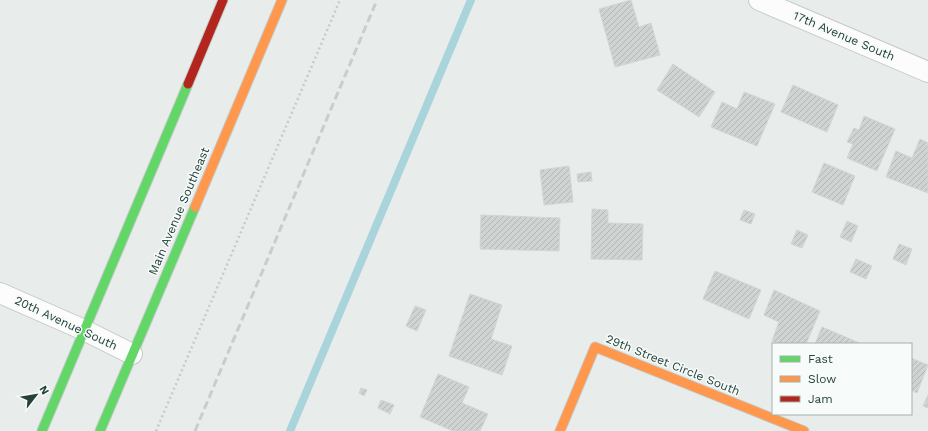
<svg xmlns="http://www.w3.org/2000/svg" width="928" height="431" font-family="'Work Sans',sans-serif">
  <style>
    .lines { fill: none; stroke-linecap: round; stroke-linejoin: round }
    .stream { stroke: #a9d4db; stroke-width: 8 }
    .building { fill: url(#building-hatch); stroke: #d1d6d4 }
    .street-casing { stroke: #c5cac8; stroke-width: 22 }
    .fast-casing { stroke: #c3cbc8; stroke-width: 11 }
    .slow-casing { stroke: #c3cbc8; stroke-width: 11 }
    .jam-casing { stroke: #c3cbc8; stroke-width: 11 }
    .path { stroke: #c3ccca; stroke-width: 2.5; stroke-dasharray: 2 3; stroke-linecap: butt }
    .street { stroke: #fcfcfc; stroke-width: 20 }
    .fast { stroke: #63d668; stroke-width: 9 }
    .slow { stroke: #ff974d; stroke-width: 9 }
    .jam { stroke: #b3261e; stroke-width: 9 }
    .rail { stroke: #c9cdcc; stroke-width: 3; stroke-dasharray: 8 4; stroke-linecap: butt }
    .labels { text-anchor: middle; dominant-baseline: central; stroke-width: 3; stroke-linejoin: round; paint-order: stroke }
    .street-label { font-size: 12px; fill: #24423a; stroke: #f7fbf9 }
  </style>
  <defs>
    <pattern id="building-hatch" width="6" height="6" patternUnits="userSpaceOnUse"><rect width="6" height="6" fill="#cfd4d2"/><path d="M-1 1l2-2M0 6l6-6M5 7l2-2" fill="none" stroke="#b2b7b5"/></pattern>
  </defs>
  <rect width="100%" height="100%" fill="#e8edeb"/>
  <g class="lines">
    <path class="stream" d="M 290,431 L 471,0"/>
  </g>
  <path class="building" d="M 631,0 L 639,27 L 651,23 L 660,55 L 615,67 L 599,9 Z
    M 673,64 L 715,92 L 699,117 L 657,90 Z
    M 793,85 L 838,105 L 827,132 L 781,112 Z
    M 744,92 L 775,104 L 757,146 L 711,127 L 722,102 L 737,109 Z
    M 864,116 L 895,129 L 877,171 L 847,158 L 853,144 L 847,142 L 854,128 L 859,130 Z
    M 920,139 L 928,143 L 928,193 L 886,177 L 896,151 L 912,158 Z
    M 824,163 L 855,176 L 843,205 L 812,192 Z
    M 569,166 L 573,202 L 544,205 L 540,170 Z
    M 591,172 L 592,181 L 578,182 L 577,174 Z
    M 592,209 L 608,210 L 608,223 L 643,224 L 642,260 L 591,259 Z
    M 744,210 L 755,214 L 751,224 L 740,220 Z
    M 481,215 L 560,218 L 559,251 L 480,249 Z
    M 847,221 L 858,226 L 851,242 L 840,237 Z
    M 797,230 L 808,235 L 802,248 L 791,244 Z
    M 899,244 L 912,249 L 906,265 L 893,259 Z
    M 856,259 L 872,266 L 866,279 L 850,272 Z
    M 715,271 L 761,290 L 749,319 L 703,299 Z
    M 774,290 L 820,311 L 806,344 L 779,344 L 772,341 L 779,322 L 764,315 Z
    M 470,294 L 502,305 L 491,339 L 512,346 L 502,375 L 449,356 Z
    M 415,306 L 426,310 L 417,331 L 406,326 Z
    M 822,327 L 862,344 L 815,344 Z
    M 911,358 L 928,365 L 917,393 L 911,390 Z
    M 438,374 L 469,387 L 462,403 L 488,414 L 480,431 L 453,431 L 420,417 Z
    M 361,388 L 367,390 L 364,396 L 359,393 Z
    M 928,395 L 928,408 L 923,406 Z
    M 381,400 L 394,405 L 390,414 L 378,408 Z"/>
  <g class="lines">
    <defs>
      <path id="street" d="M 759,0 L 928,72
        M 0,293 L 84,330 L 132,354"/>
      <path id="fast" d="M 42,431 L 188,84
        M 100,431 L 195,207"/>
      <path id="slow" d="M 195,207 L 282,0
        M 560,431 L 595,347 L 804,431"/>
      <path id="jam" d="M 188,84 L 223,0"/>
    </defs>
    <use href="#street" class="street-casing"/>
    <use href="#fast" class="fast-casing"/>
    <use href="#slow" class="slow-casing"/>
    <use href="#jam" class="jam-casing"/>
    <path class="path" d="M 156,431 L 340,0"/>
    <use href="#street" class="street"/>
    <use href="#fast" class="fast"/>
    <use href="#slow" class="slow"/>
    <use href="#jam" class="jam"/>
    <path class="rail" d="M 195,431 L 377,0"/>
  </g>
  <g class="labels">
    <g class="street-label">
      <text transform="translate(844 36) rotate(23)">17th Avenue South</text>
      <text transform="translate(179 211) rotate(-67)">Main Avenue Southeast</text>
      <text transform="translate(66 323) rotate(25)">20th Avenue South</text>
      <text transform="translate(673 365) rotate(22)">29th Street Circle South</text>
    </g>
  </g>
  <rect x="772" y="343" width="140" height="72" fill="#f7fbf9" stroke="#a3b1ad"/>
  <rect x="780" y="356" width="20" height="6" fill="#63d668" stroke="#a3b1ad"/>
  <text x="808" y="363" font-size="12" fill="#24423a">Fast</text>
  <rect x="780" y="376" width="20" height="6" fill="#ff974d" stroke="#a3b1ad"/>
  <text x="808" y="383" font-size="12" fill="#24423a">Slow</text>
  <rect x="780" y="396" width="20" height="6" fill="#b3261e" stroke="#a3b1ad"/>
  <text x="808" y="403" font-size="12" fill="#24423a">Jam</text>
  <g transform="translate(36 395) rotate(59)" stroke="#f7fbf9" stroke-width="3" paint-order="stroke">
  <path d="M0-3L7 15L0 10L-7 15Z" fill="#24423a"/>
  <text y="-6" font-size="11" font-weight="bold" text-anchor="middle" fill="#24423a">N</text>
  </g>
</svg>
